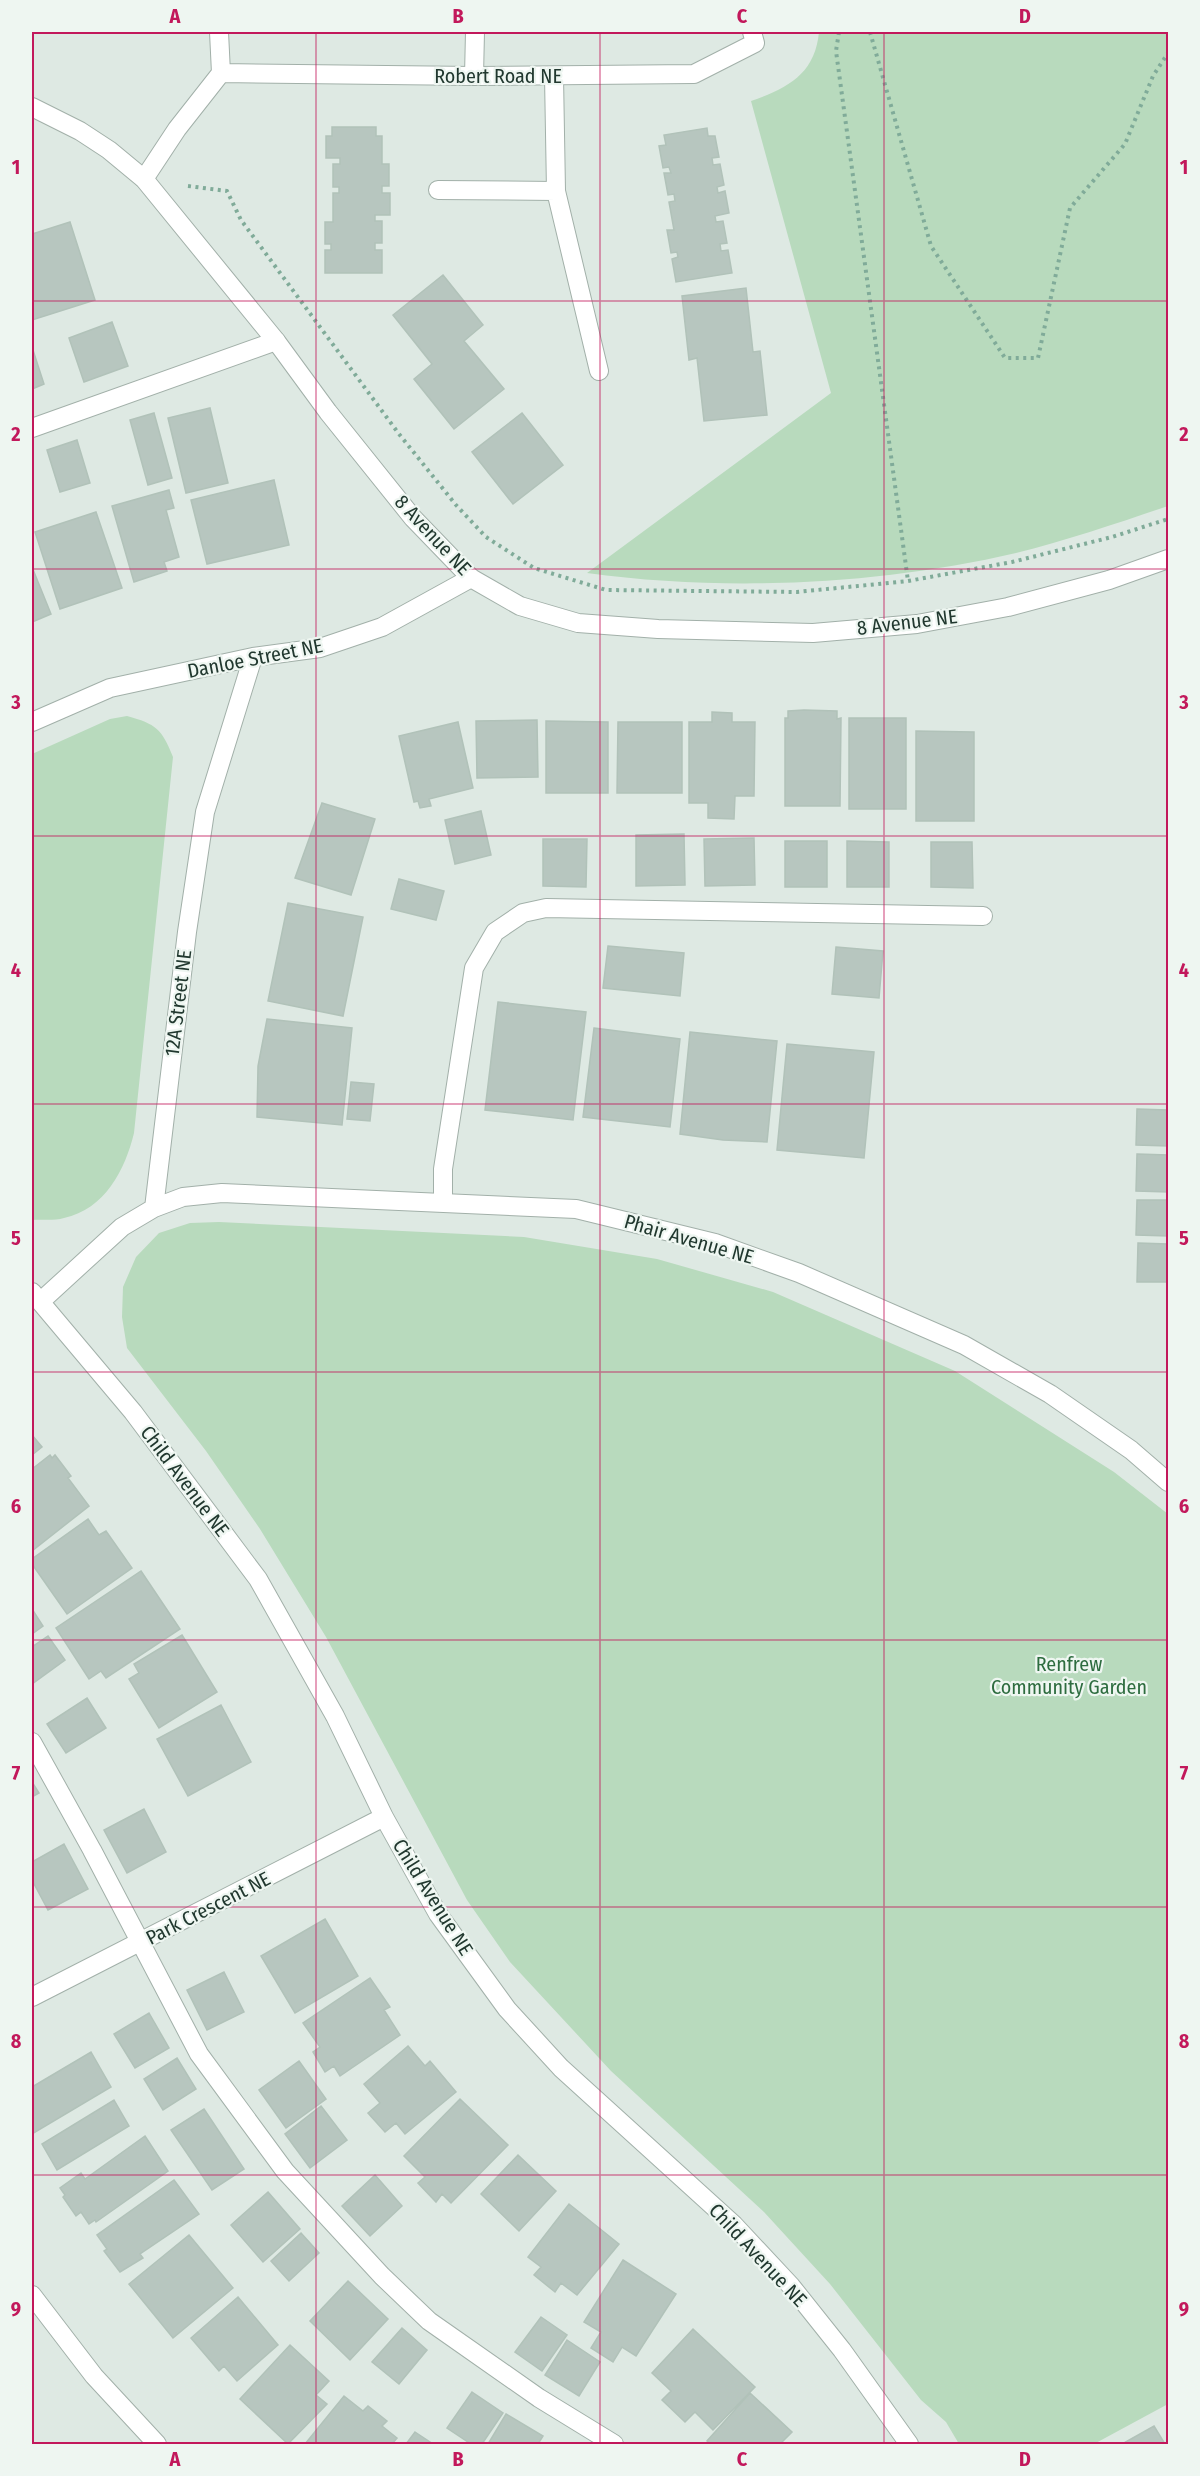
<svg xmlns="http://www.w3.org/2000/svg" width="1200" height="2476" font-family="'Fira Sans Condensed',sans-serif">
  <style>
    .green { fill: #b8dabd }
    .building { fill: #b7c6bf; stroke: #b1c2b9; stroke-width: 1.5 }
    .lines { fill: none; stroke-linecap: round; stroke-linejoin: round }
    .service-casing { stroke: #a2b0a9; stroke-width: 20 }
    .minor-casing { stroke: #a2b0a9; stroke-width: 20 }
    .tertiary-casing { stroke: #a2b0a9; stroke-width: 20 }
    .path { stroke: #80ab99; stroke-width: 4; stroke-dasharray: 3 4.5; stroke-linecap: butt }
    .service { stroke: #fff; stroke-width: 18 }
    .minor { stroke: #fff; stroke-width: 18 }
    .tertiary { stroke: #fff; stroke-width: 18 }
    .grid { fill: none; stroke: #c2185b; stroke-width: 1.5; stroke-opacity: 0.55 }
    .labels { text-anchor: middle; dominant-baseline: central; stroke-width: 4.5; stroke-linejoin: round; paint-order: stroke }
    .street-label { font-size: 20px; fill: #21382f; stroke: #eef6f1 }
    .park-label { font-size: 20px; fill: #2d6c3f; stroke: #eef6f1 }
    .neatline { fill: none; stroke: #c2185b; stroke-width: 2 }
    .grid-label { font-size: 20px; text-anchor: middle; font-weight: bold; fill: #c2185b }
  </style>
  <rect width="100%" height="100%" fill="#dee9e3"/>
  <path class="green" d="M 819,32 L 1168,32 L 1168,506 C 1118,523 1068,540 1016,553 C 880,585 726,592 587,573 L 831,393 L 751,101 C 788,88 815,74 819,32 Z
    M 127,716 C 156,724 162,729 173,757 L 134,1133 C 125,1170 105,1209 64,1218 C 54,1221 42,1219 32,1220 L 32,754 L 110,719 Z
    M 219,1222 L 524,1237 L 657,1259 L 773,1292 L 955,1371 L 1114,1472 L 1168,1514 L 1168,2404 L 1094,2444 L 959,2444 L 946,2422 L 921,2400 L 830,2284 L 764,2212 L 611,2071 L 510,1962 L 467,1900 L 326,1637 L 260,1529 L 206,1451 L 127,1348 L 122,1317 L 123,1287 L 136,1257 L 159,1233 L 190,1223 Z"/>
  <path class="building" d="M 332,127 L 376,127 L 376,136 L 382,136 L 382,164 L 389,164 L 389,186 L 382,186 L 382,193 L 390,193 L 390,215 L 375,215 L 375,221 L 382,221 L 382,243 L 375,243 L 375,250 L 382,250 L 382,273 L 325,273 L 325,250 L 331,250 L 331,244 L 325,244 L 325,222 L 333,222 L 333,193 L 339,193 L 339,187 L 333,187 L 333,164 L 340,164 L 340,158 L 326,158 L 326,136 L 332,136 Z
    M 707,128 L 708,136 L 715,136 L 719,157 L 712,158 L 713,165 L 720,164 L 724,185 L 717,187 L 718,193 L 725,191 L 729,213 L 715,216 L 716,222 L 723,221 L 727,243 L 720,244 L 721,251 L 728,250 L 732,273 L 676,282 L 672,259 L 678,257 L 677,252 L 671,253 L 667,230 L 674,230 L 669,202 L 675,201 L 674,194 L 668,195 L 664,173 L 671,173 L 669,167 L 663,168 L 659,146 L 666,145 L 664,135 Z
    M 70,222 L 95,300 L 32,320 L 32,234 Z
    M 443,275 L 483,325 L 464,341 L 504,389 L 454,429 L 414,379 L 432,364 L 393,315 Z
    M 746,288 L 753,352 L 760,351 L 767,415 L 704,421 L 697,358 L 689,360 L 682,296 Z
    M 112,322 L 128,366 L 84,382 L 69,338 Z
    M 32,347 L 44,384 L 32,389 Z
    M 210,408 L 228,483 L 186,493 L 168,418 Z
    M 154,413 L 172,478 L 148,485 L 130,420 Z
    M 522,413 L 563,465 L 513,504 L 472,452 Z
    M 77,440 L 90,483 L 60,492 L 47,450 Z
    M 274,480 L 289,545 L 207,564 L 191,500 Z
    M 169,490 L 174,508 L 166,510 L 179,557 L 164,562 L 167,571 L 134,582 L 112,506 Z
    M 96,512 L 122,588 L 60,609 L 35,532 Z
    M 32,567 L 51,614 L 32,622 Z
    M 804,710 L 837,711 L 837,719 L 841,718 L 840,806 L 785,806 L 785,718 L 788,718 L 788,711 Z
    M 712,712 L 732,713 L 732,722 L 755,722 L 754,796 L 735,796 L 734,819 L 708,818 L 708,803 L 689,803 L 689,722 L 712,722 Z
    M 849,718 L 906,718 L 906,809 L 849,809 Z
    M 537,720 L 538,777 L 477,778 L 476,721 Z
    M 546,721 L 608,722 L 608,793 L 546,793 Z
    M 458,722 L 473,788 L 429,799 L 431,806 L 420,808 L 418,801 L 414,802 L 399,736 Z
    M 618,722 L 682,722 L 682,793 L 617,793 Z
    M 916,731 L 974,732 L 974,821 L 916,821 Z
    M 322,803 L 375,819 L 351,895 L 295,878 Z
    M 481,811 L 491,855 L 455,864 L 445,820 Z
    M 684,834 L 685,885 L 636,886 L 636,835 Z
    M 754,838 L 755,885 L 705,886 L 704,839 Z
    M 543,839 L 587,839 L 586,887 L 543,886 Z
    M 785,841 L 827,841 L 827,887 L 785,887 Z
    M 847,841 L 889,842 L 889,887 L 847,887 Z
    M 931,842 L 972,842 L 973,888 L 931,887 Z
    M 399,879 L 444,891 L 436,920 L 391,909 Z
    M 288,903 L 363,917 L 343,1016 L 268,1001 Z
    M 608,946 L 684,953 L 680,996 L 603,988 Z
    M 836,947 L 883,951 L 879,998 L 832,994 Z
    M 498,1002 L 586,1012 L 573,1120 L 485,1110 Z
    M 267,1019 L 352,1028 L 342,1125 L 257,1117 L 258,1066 Z
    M 594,1028 L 680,1039 L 670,1127 L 583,1117 Z
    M 690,1032 L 777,1041 L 767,1142 L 723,1140 L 680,1134 Z
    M 787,1044 L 874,1052 L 864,1158 L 777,1150 Z
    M 351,1082 L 374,1084 L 370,1121 L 347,1119 Z
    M 1137,1109 L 1168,1110 L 1168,1146 L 1136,1145 Z
    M 1137,1154 L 1168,1155 L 1168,1192 L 1136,1191 Z
    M 1137,1200 L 1168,1200 L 1168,1236 L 1136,1235 Z
    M 1138,1243 L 1168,1244 L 1168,1282 L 1137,1282 Z
    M 32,1435 L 42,1447 L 32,1455 Z
    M 50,1455 L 52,1458 L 55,1455 L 71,1476 L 68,1478 L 89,1506 L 32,1551 L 32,1469 Z
    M 88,1519 L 99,1535 L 106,1531 L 132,1568 L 67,1614 L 32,1564 L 32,1559 Z
    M 141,1571 L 180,1629 L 106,1678 L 101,1671 L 89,1679 L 56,1628 Z
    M 32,1609 L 43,1626 L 32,1634 Z
    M 182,1635 L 217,1692 L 159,1728 L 129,1679 L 139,1673 L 134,1664 Z
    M 48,1636 L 65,1660 L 32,1684 L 32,1647 Z
    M 87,1698 L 106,1728 L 66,1753 L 47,1724 Z
    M 221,1705 L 251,1762 L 188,1796 L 157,1739 Z
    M 32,1782 L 39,1793 L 32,1797 Z
    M 144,1809 L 166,1852 L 127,1873 L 104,1830 Z
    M 64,1844 L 88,1889 L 48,1910 L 32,1880 L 32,1862 Z
    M 325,1919 L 358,1976 L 295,2013 L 261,1956 Z
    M 224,1972 L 244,2012 L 207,2030 L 187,1990 Z
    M 370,1978 L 390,2007 L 384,2010 L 400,2035 L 340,2076 L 334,2066 L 325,2072 L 313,2052 L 320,2047 L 303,2023 Z
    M 149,2013 L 169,2048 L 135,2068 L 114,2034 Z
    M 408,2046 L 425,2066 L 430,2061 L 456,2092 L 405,2134 L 396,2123 L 385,2132 L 368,2113 L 380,2103 L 364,2084 Z
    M 91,2052 L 111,2087 L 32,2134 L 32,2087 Z
    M 177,2058 L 196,2089 L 163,2110 L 144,2079 Z
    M 299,2061 L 326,2099 L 286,2128 L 259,2090 Z
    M 460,2099 L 508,2145 L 451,2203 L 442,2194 L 436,2202 L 418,2183 L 425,2177 L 404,2156 Z
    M 114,2100 L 129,2126 L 57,2170 L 42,2144 Z
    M 321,2106 L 347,2140 L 310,2168 L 285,2134 Z
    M 204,2109 L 244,2169 L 212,2190 L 171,2130 Z
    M 145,2136 L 168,2171 L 96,2222 L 95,2220 L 89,2224 L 81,2212 L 76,2216 L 63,2197 L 65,2195 L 60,2188 L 81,2173 L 85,2179 Z
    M 518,2155 L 556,2191 L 519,2231 L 481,2194 Z
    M 375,2175 L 402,2206 L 370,2236 L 342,2206 Z
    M 174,2180 L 199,2214 L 140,2254 L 143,2258 L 120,2272 L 104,2251 L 107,2249 L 97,2235 Z
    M 268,2192 L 300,2229 L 263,2262 L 231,2225 Z
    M 569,2204 L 619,2244 L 577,2295 L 561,2283 L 555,2292 L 534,2275 L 541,2267 L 528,2257 Z
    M 301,2233 L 319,2253 L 289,2281 L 271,2261 Z
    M 189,2235 L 233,2288 L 173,2338 L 129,2284 Z
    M 623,2260 L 676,2294 L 636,2356 L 622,2347 L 613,2362 L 591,2348 L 601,2332 L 584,2322 Z
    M 348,2281 L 388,2319 L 350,2360 L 310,2321 Z
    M 238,2297 L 278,2345 L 237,2381 L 224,2366 L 219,2371 L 191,2338 Z
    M 541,2317 L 567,2335 L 542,2371 L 515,2352 Z
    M 402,2328 L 427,2350 L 399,2384 L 372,2362 Z
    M 693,2329 L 755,2387 L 713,2430 L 695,2412 L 685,2422 L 662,2400 L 671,2391 L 652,2373 Z
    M 567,2340 L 600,2362 L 579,2396 L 545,2375 Z
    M 290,2345 L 329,2381 L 316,2395 L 327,2404 L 288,2444 L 240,2399 Z
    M 472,2392 L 503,2413 L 482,2444 L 471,2444 L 447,2428 Z
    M 750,2393 L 792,2432 L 780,2444 L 711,2444 L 707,2441 Z
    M 344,2396 L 363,2411 L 368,2406 L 387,2421 L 382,2426 L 397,2438 L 392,2444 L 305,2444 Z
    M 506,2414 L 543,2436 L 538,2444 L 488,2444 Z
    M 1154,2426 L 1165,2444 L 1122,2444 Z
    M 415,2432 L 433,2444 L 406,2444 Z"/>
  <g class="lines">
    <defs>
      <path id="service" d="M 474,76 L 475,32
        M 554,76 L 556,191 L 599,371
        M 438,190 L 556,191
        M 32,428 L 276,341
        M 443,1202 L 443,1169 L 474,968 L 495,932 L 523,913 L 546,908 L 983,916
        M 32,1742 L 92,1850 L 199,2054 L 285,2171 L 382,2276 L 429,2321 L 539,2398 L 614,2444"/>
      <path id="minor" d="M 221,73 L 474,76 L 694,74 L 755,43 L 752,32
        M 144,179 L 177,129 L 221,73 L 219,32
        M 32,722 L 110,688 L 253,657 L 320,648 L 382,627 L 471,578
        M 154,1208 L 183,1197 L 222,1193 L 576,1209 L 715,1243 L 799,1273 L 964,1345 L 1050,1394 L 1131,1450 L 1168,1482
        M 32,1292 L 133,1412 L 258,1579 L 335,1716 L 384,1817 L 438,1914 L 507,2009 L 561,2068 L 734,2225 L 791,2286 L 842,2350 L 909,2444
        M 40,1302 L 122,1227 L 154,1208 L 187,932 L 205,812 L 253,657
        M 32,1997 L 384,1817
        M 32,2295 L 94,2376 L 157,2444"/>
      <path id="tertiary" d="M 32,107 L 80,131 L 109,150 L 144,179 L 276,341 L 328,412 L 413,518 L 471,578 L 520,606 L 578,623 L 658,629 L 813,633 L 917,624 L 1008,607 L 1109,580 L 1168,559"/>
    </defs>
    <use href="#service" class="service-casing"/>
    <use href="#minor" class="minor-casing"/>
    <use href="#tertiary" class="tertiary-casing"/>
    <path class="path" d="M 839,32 L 836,51 L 908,581
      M 870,32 L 931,246 L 1005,358 L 1038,358 L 1070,208 L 1125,144 L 1153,76 L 1168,53
      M 188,186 L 227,191 L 241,220 L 399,434 L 456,505 L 486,537 L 534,568 L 606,590 L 797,592 L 908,581 L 1012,562 L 1112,537 L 1168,519"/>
    <use href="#service" class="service"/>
    <use href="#minor" class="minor"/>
    <use href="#tertiary" class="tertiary"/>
  </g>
  <path class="grid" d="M 316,32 L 316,2444M 600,32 L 600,2444M 884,32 L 884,2444M 32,301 L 1168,301M 32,569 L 1168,569M 32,836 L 1168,836M 32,1104 L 1168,1104M 32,1372 L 1168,1372M 32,1640 L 1168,1640M 32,1907 L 1168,1907M 32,2175 L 1168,2175"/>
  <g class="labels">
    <g class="street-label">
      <text x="498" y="76">Robert Road NE</text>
      <text transform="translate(433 535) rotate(47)">8 Avenue NE</text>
      <text transform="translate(907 622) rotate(-7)">8 Avenue NE</text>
      <text transform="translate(255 658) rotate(-11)">Danloe Street NE</text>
      <text transform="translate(178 1003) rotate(-83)">12A Street NE</text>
      <text transform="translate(689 1239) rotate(16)">Phair Avenue NE</text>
      <text transform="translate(185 1481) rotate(53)">Child Avenue NE</text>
      <text transform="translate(433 1897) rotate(58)">Child Avenue NE</text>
      <text transform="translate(208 1908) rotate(-27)">Park Crescent NE</text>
      <text transform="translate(758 2255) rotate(47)">Child Avenue NE</text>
    </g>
    <g class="park-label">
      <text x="1069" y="1664">Renfrew<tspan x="1069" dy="23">Community Garden</tspan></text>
    </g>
  </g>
  <rect width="1200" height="2476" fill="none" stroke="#eef6f1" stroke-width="66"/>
  <rect x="33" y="33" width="1134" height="2410" class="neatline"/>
  <g class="grid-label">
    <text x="175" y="23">A</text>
    <text x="458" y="23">B</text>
    <text x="742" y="23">C</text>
    <text x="1025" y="23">D</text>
    <text x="16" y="174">1</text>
    <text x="1184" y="174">1</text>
    <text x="16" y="441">2</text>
    <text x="1184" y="441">2</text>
    <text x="16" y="709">3</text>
    <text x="1184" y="709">3</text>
    <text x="16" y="977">4</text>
    <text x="1184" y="977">4</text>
    <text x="16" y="1245">5</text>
    <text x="1184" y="1245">5</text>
    <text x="16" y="1513">6</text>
    <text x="1184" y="1513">6</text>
    <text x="16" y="1780">7</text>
    <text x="1184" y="1780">7</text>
    <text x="16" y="2048">8</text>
    <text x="1184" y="2048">8</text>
    <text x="16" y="2316">9</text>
    <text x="1184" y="2316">9</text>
    <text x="175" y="2466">A</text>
    <text x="458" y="2466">B</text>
    <text x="742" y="2466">C</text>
    <text x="1025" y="2466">D</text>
  </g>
</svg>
